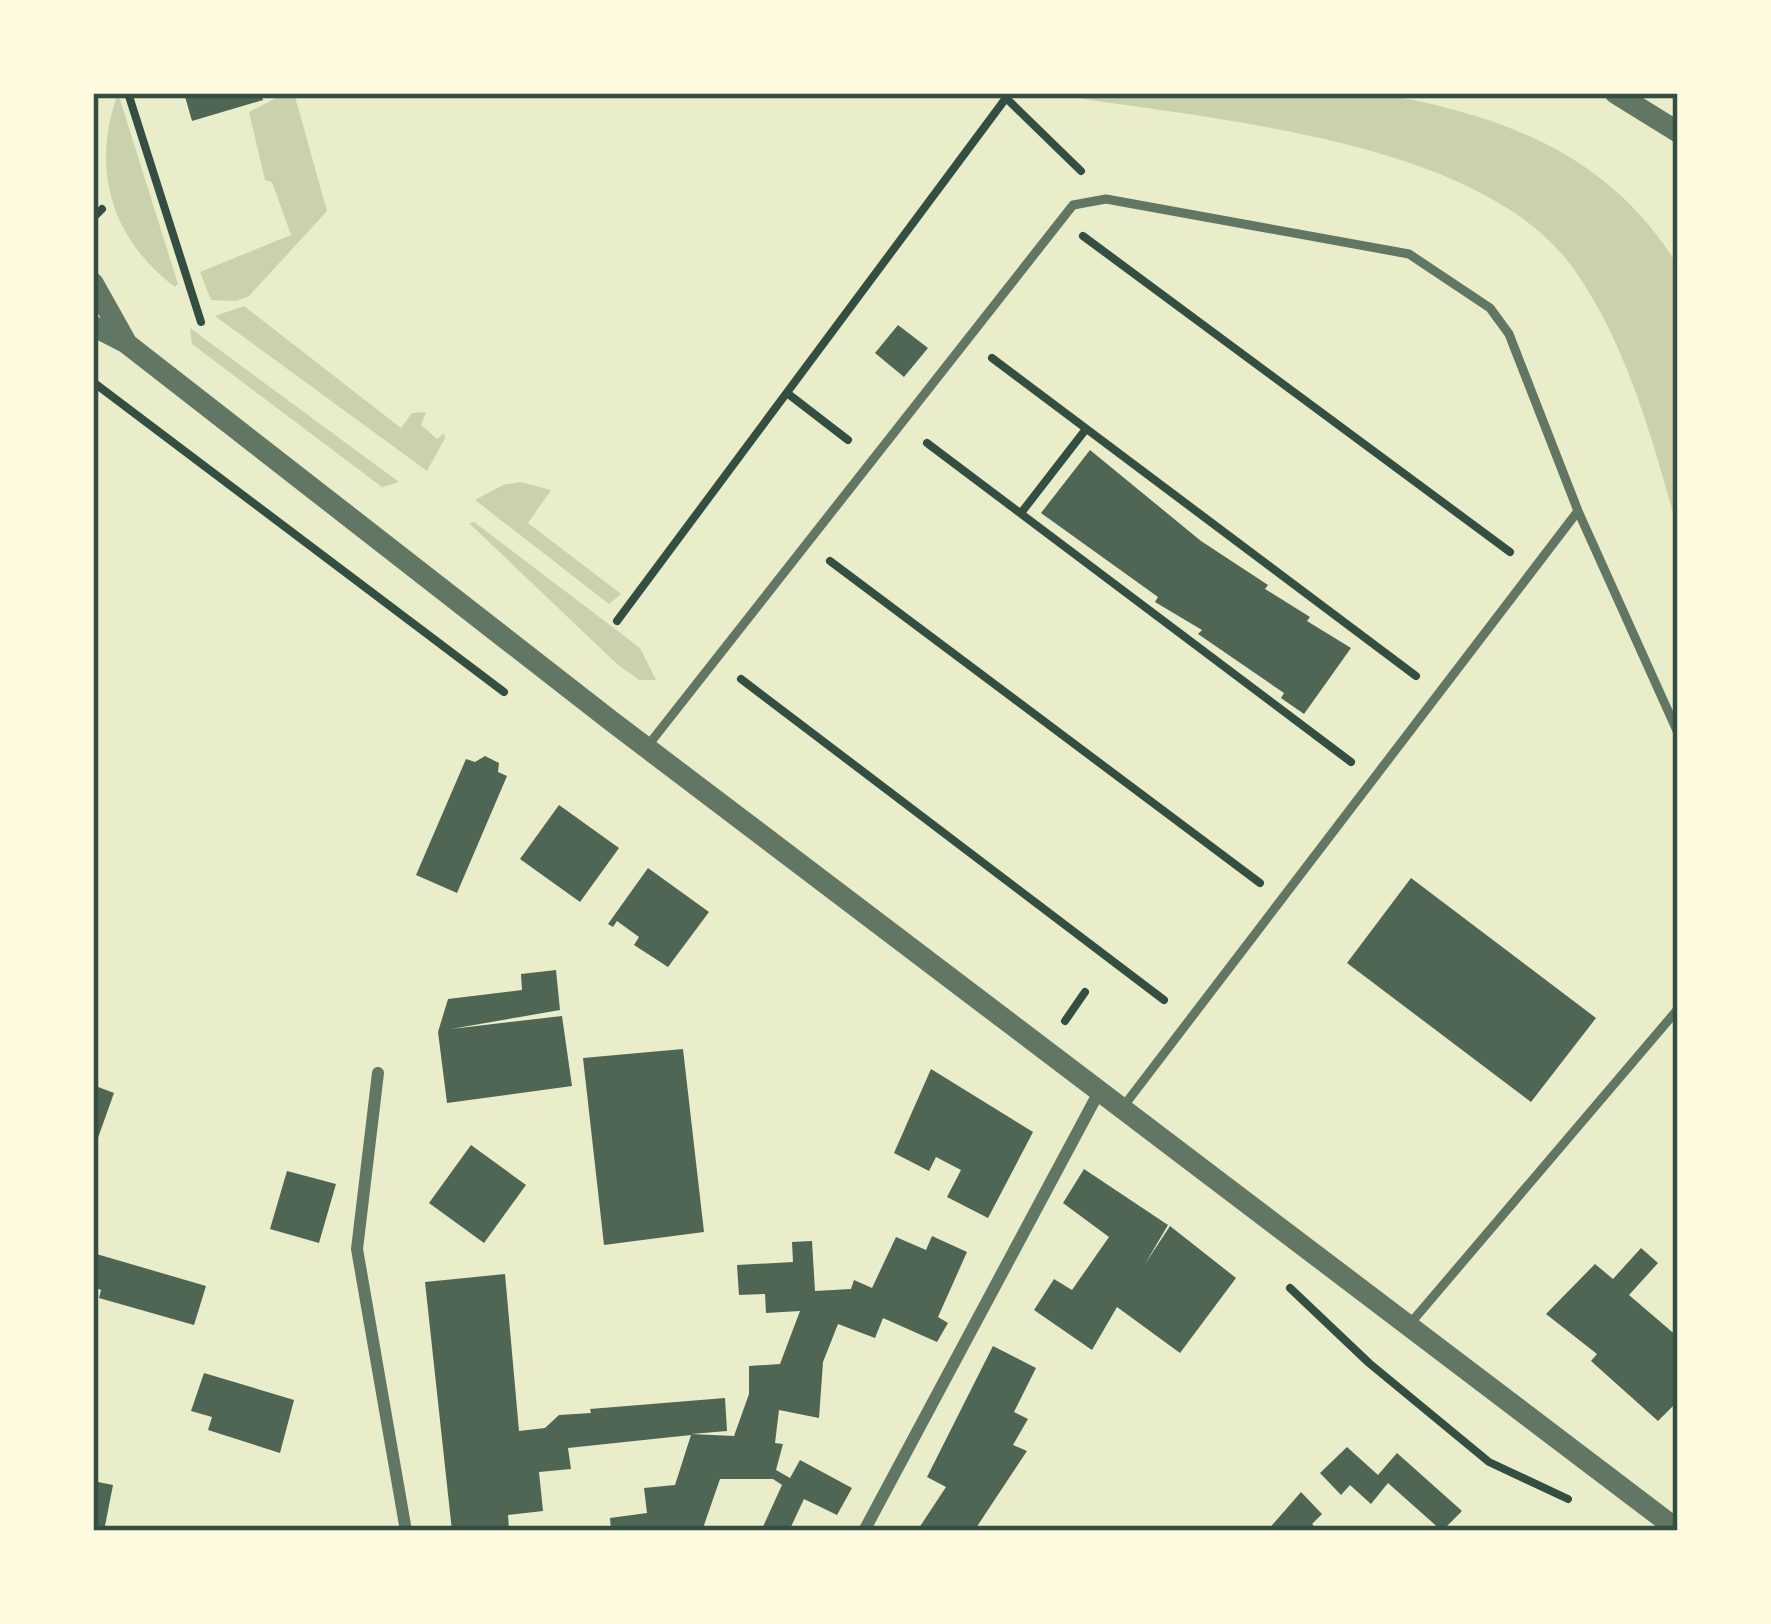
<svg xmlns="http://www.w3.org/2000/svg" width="1771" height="1624" font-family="'PT Sans',sans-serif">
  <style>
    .green { fill: #cad2ad }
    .building { fill: #4f6655 }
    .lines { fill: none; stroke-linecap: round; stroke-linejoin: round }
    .path { stroke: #344e41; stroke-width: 8 }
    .service { stroke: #617663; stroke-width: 9 }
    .minor { stroke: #617663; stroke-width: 12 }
    .tertiary { stroke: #617663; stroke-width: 21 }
    .neatline { fill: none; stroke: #344e41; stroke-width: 4.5 }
  </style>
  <rect width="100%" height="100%" fill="#e9edc9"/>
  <path class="green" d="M 118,93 L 178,284 L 175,287 C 110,238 91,167 118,93 Z
    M 286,93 L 294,93 L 327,211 L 249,296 L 236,301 L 211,300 L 200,272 L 291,235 L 272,182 L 265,180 L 249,112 Z
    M 1046,93 L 1377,93 C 1502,115 1609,153 1678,266 L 1678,530 C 1653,442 1627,343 1573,268 C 1478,135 1197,119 1046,93 Z
    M 244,306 L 401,428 L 412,413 L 426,412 L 421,425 L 437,439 L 444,433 L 445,438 L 427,471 L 215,316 Z
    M 190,328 L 399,482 L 382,487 L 192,344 Z
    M 521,482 L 551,490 L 528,523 L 621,594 L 609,604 L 475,500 L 503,485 Z
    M 474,522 L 640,648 L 656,680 L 639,680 L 617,664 L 469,523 Z"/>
  <path class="building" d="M 184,93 L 261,93 L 263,100 L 192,121 Z
    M 898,325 L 928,348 L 904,377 L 875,353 Z
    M 1090,450 L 1201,541 L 1268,585 L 1265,589 L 1310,617 L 1307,621 L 1351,648 L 1304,714 L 1281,698 L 1284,693 L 1198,634 L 1202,630 L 1155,602 L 1158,597 L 1041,513 Z
    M 485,756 L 499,763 L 498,772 L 507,776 L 457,893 L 416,875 L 466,759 L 475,762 Z
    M 559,805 L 619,848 L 580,902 L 520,859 Z
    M 648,868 L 709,912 L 668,967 L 634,945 L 639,937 L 617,921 L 613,927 L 608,924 Z
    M 1411,878 L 1596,1018 L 1531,1102 L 1347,963 Z
    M 556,970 L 560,1010 L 451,1029 L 562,1016 L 572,1086 L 447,1103 L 438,1032 L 448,999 L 522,990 L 521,974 Z
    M 683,1049 L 704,1232 L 604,1245 L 583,1058 Z
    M 931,1069 L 1033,1132 L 988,1218 L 947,1197 L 961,1170 L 936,1157 L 929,1171 L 894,1153 Z
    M 93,1085 L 114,1093 L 94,1149 L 93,1149 Z
    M 471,1145 L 526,1185 L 484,1243 L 429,1203 Z
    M 1084,1169 L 1168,1225 L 1145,1264 L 1170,1226 L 1236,1278 L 1180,1353 L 1117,1307 L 1092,1350 L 1034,1310 L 1054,1279 L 1072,1290 L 1109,1237 L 1063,1203 Z
    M 287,1171 L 336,1184 L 319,1243 L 270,1229 Z
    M 932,1236 L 967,1252 L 938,1317 L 948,1323 L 937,1342 L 883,1318 L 875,1338 L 838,1324 L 823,1362 L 819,1418 L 779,1410 L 775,1443 L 783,1444 L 776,1470 L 790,1478 L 800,1460 L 852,1488 L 837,1515 L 804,1499 L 789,1531 L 761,1531 L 782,1485 L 773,1479 L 720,1479 L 702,1531 L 611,1531 L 610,1518 L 647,1513 L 644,1488 L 675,1485 L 691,1435 L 568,1448 L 571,1469 L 539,1472 L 543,1511 L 508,1515 L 509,1529 L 452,1531 L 425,1282 L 505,1274 L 519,1431 L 545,1428 L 559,1415 L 591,1413 L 590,1409 L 725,1398 L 727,1431 L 691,1434 L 734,1436 L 749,1394 L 749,1366 L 780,1364 L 800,1311 L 766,1313 L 765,1294 L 739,1295 L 737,1265 L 793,1262 L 792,1242 L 812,1241 L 815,1291 L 851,1289 L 854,1280 L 872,1288 L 896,1237 L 926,1250 Z
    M 1641,1248 L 1658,1263 L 1629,1295 L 1678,1337 L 1678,1401 L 1658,1421 L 1591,1361 L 1597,1354 L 1546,1314 L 1595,1264 L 1613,1279 Z
    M 93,1253 L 206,1286 L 194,1325 L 99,1298 L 101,1290 L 93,1287 Z
    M 993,1346 L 1036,1368 L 1014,1412 L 1028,1419 L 1013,1445 L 1027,1451 L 974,1531 L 917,1531 L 946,1487 L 927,1477 Z
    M 204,1373 L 294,1400 L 280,1453 L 208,1430 L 212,1417 L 191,1411 Z
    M 1347,1447 L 1378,1475 L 1397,1453 L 1462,1511 L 1442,1531 L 1388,1483 L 1371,1504 L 1350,1485 L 1341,1495 L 1320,1473 Z
    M 93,1481 L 113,1485 L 104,1531 L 93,1531 Z
    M 1301,1492 L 1322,1514 L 1312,1524 L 1319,1531 L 1267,1531 Z"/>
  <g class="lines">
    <path class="path" d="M 128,93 L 201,322
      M 1006,98 L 1081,171
      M 93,218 L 102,209
      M 1083,236 L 1510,552
      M 992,358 L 1416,676
      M 93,382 L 504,692
      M 787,393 L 848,440
      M 927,443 L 1351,762
      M 1021,513 L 1086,429
      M 830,561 L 1260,883
      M 617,621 L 1006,98 L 1001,93
      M 741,679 L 1164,1000
      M 1065,1021 L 1085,992
      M 1290,1288 L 1369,1363 L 1489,1462 L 1568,1499"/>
    <path class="service" d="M 646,748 L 1073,205 L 1106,199 L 1409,254 L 1490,308 L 1509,334 L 1578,511 L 1678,733
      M 1123,1107 L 1578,511
      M 1409,1325 L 1678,1009"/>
    <path class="minor" d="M 378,1073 L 357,1249 L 406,1531
      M 864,1531 L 1100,1090"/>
    <path class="tertiary" d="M 1615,93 L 1678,132
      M 93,283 L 126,342
      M 93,326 L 126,343 L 610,720 L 1678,1530"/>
  </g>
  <rect width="1771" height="1624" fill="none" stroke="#fefae0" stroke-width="192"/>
  <rect x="96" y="96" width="1579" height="1432" class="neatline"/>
</svg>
